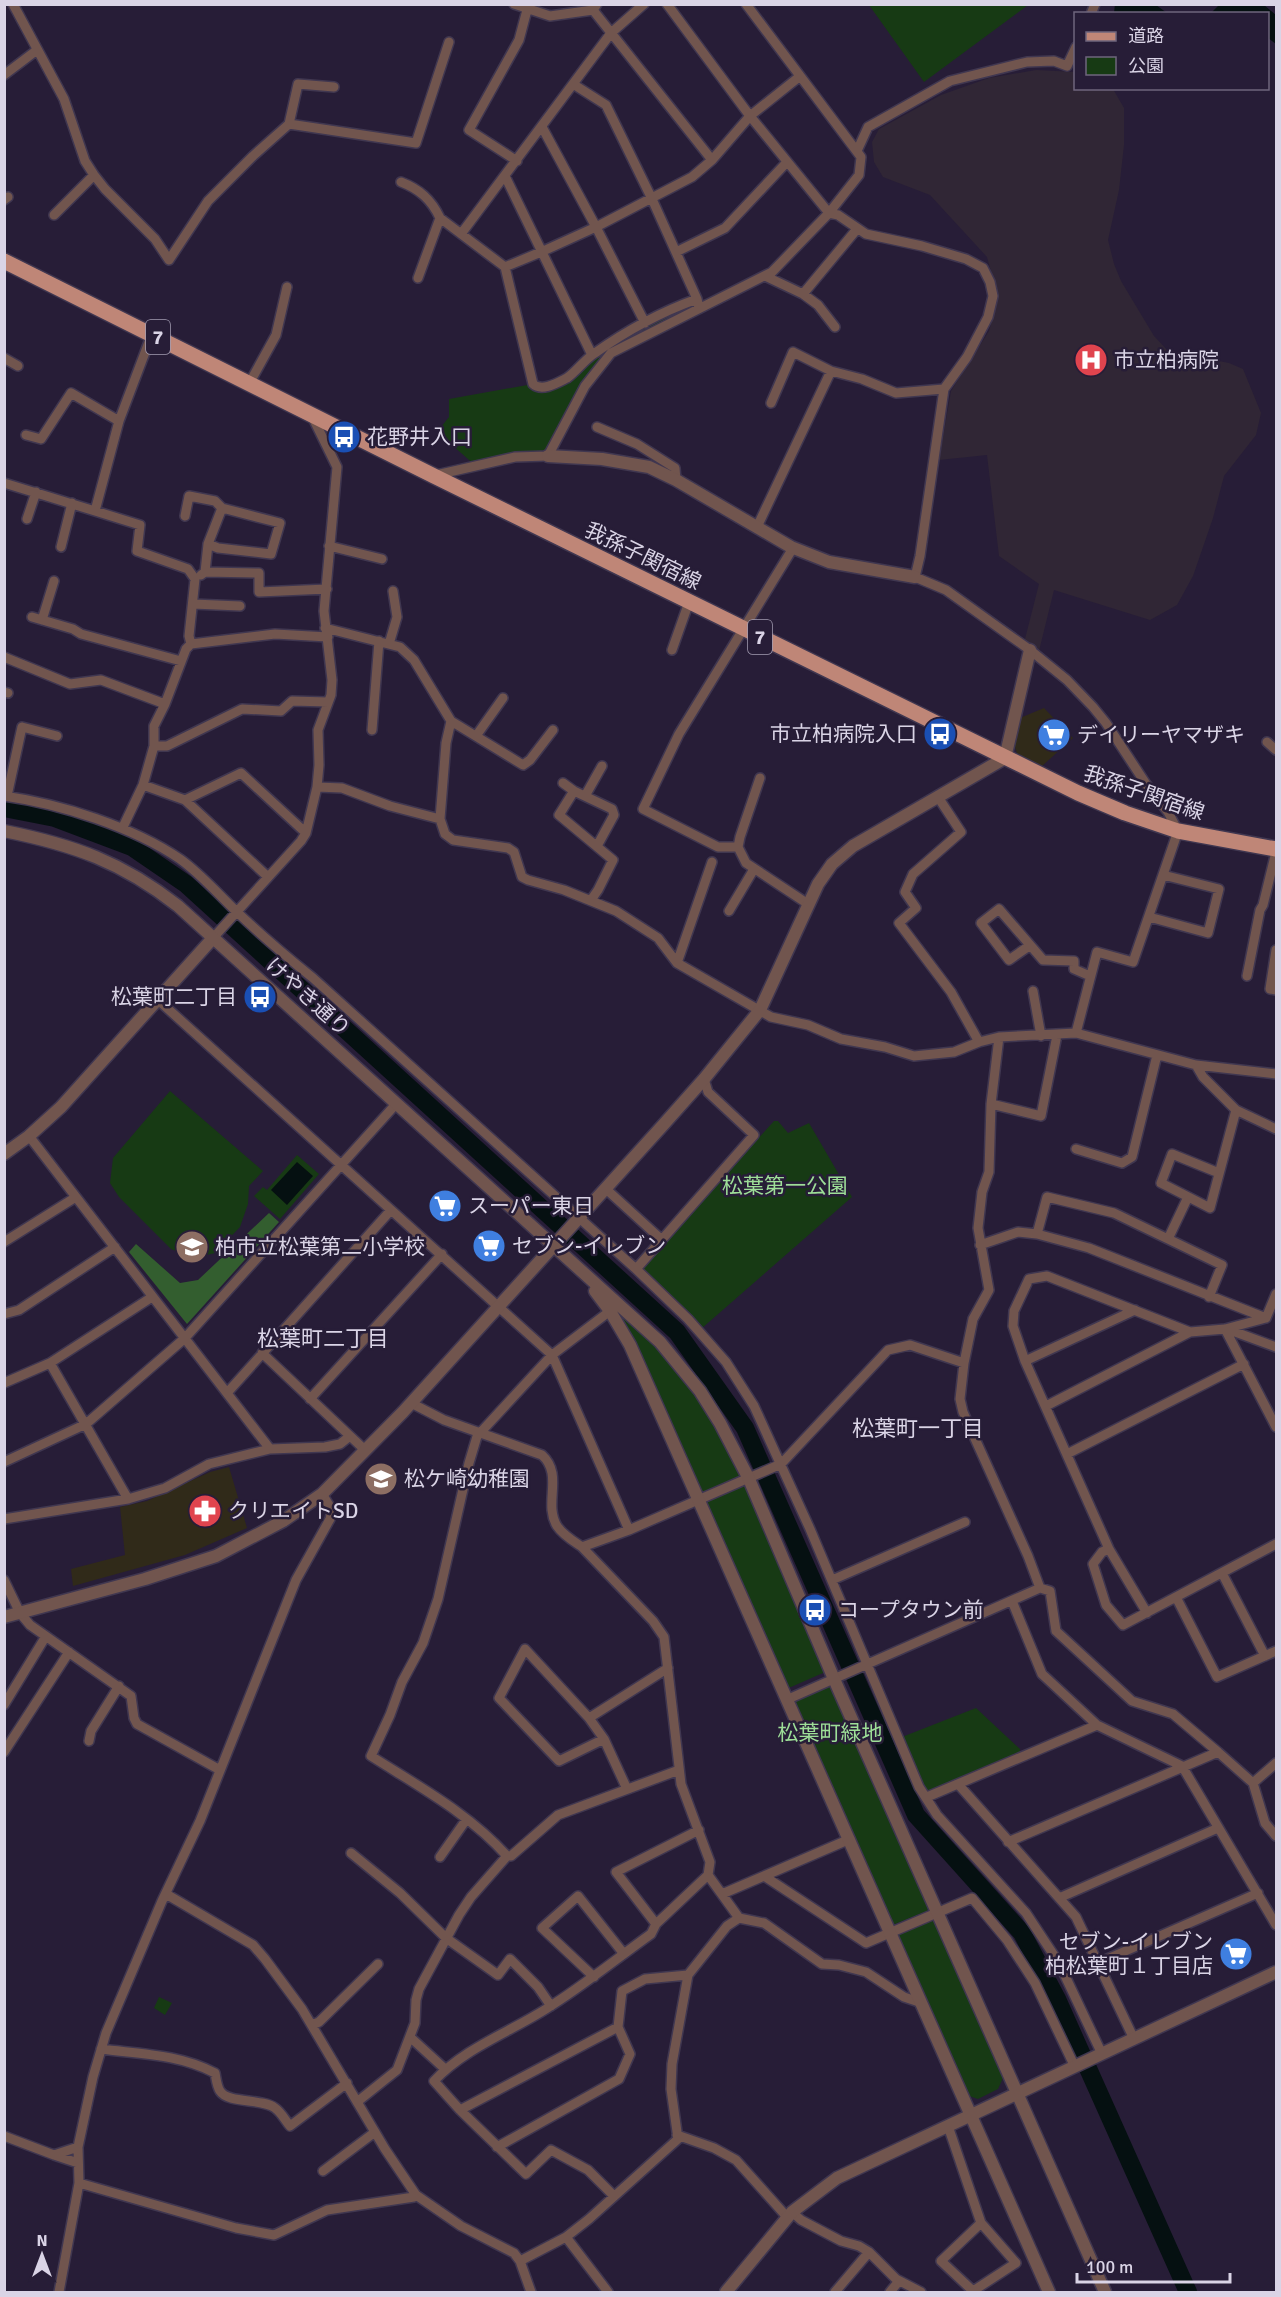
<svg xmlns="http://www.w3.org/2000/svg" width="1281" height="2297" font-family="Signika,'Noto Sans JP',sans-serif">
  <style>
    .commercial { fill: #302a19 }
    .medical { fill: #302635 }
    .green { fill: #173a14 }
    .forest { fill: #335e2f }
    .water { fill: #051011 }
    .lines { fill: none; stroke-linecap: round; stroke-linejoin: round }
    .river { stroke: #051011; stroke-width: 18 }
    .minor-casing { stroke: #403750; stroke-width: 12 }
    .tertiary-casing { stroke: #403750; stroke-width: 15 }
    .primary-casing { stroke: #403750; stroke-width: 18 }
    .minor { stroke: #71554e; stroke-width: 9 }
    .tertiary { stroke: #71554e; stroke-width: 12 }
    .primary { stroke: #bf8677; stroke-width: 15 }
    .labels { text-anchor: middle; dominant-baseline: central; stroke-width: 5; stroke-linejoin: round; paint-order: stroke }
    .shield { fill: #271d37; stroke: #a49db2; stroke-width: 1.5 }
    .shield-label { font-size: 20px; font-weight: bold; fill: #dad4e6 }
    .poi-label { font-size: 21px; fill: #dad4e6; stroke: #271d37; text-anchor: start }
    .street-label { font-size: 21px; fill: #dad4e6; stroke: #271d37 }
    .park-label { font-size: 21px; fill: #9edf98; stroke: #271d37 }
    .neighbourhood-label { font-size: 22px; fill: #dad4e6; stroke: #271d37 }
  </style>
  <rect width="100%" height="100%" fill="#271d37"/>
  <path class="commercial" d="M 1044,708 L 1073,738 L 1041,767 L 1018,756 L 1014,744 L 1020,718 Z
    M 229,1467 L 247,1528 L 185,1555 L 73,1586 L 71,1569 L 125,1555 L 120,1507 L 147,1501 L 210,1472 Z"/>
  <path class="medical" d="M 1036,70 L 1075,72 L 1076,88 L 1113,89 L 1124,108 L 1124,145 L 1119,190 L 1108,240 L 1114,264 L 1121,281 L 1154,336 L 1168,351 L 1229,363 L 1243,369 L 1261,413 L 1256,435 L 1224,476 L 1213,518 L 1193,576 L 1177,605 L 1150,620 L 1054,590 L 1039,651 L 1025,639 L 1039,584 L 999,556 L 987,455 L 939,460 L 951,391 L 989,331 L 994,313 L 995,286 L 987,257 L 930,195 L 883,177 L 874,162 L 872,142 L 879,129 L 941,95 L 989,78 Z"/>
  <path class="green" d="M 869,5 L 1028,5 L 924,82 Z
    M 697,299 L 699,308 L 611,353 L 585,386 L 548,456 L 476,466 L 437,432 L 449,417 L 449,399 L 533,384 L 537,388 L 567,377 L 592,355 Z
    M 170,1091 L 263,1171 L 249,1186 L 248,1204 L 240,1227 L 215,1253 L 193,1258 L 171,1249 L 119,1197 L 110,1183 L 113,1158 Z
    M 774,1121 L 778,1121 L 788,1133 L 809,1123 L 852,1197 L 701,1329 L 640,1269 Z
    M 297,1155 L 319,1174 L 280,1219 L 254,1196 L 263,1187 L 267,1190 Z
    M 621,1314 C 637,1324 649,1337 661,1352 C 695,1390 718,1428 740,1473 L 739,1477 L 704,1492 L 699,1491 L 620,1317 Z
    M 743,1486 L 746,1488 L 825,1670 L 823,1673 L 791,1687 L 786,1687 L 706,1505 L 707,1501 Z
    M 830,1686 L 833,1688 L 928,1906 L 927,1911 L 895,1924 L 891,1923 L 794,1705 L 796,1701 Z
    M 976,1708 L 1020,1749 L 1020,1753 L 927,1793 L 902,1737 Z
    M 930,1919 L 935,1921 L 1003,2078 L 998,2089 L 978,2099 L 966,2095 L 897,1938 L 899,1934 Z
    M 159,1997 L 172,2003 L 165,2015 L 154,2008 Z"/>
  <path class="forest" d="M 269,1213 L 279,1222 L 187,1324 L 129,1252 L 136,1244 L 180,1283 L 198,1280 Z"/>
  <path class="water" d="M 1115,4 L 1156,5 L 1167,13 L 1114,13 Z
    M 1219,5 L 1264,5 L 1276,15 L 1276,44 L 1268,38 L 1268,14 L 1211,13 Z
    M 297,1162 L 313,1176 L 287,1205 L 271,1190 Z"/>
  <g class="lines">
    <path class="river" d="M 4,808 L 55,818 L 132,847 L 186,884 L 677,1332 L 745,1428 L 916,1815 L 1022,1933 L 1057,1999 L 1188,2292"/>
    <defs>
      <path id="minor" d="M 13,4 L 64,99 L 85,161 L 94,175 L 105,189 L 155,239 L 169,260 L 208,201 L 253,156 L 289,124 L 416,143 L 449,42
        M 514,4 L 550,16 L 593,10 L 597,4
        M 667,4 L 750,116 L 829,213 L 838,215 L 866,234 L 922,246 L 966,259 L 983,268 L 990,282 L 993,296 L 988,317 L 967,357 L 944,389 L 920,556 L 915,577 L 946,590 L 1030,650 L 1067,680 L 1093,707 L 1106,723 L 1146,784 L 1168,812 L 1178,831 L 1133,962 L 1097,952 L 1076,1033
        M 593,10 L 712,160
        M 1091,14 L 1095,4
        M 4,75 L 37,50
        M 573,84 L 606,105 L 652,199 L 697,299
        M 289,124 L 298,84 L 334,87
        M 542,127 L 596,227 L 645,323
        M 857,151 L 868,127 L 950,81 L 1027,62 L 1054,61 L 1067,66 L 1076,47
        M 517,161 L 469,130 L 519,40 L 527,10
        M 505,176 L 592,355
        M 401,182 C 419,189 431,199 440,218 L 505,267 L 533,384 C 542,392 557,383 567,378 C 577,371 584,360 595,353 C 626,331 661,312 697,299 L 699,308
        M 4,200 L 8,197
        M 54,215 L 94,175
        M 461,234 L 611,33 L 644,4
        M 676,252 L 725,228 L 787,162
        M 505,267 L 541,252 L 596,227 L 692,177 L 712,160 L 750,116 L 799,77
        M 765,276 L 803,294 L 857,229
        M 418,278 L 440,218
        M 803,294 L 818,305 L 835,327
        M 4,358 L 18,366
        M 249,384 L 276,335 L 287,287
        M 771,403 L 793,352 L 831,371 L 862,379 L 896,393 L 944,389
        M 597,427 L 637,444 L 675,468 L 676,480
        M 26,435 L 41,439 L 71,393 L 119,421
        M 436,475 L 515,457 L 548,456 L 585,386 L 611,353 L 772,272 L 829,213 L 859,175 L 861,157 L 746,4
        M 4,483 L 95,511 L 119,421 L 152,334
        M 95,511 L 140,525 L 137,551 L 188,569 L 195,579 L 189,636 L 191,644
        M 185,516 L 189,496 L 215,501 L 222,508
        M 27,519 L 36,492
        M 757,527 L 831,371
        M 329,546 L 382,559
        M 61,547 L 72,503
        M 205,572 L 208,544 L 222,508 L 280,523 L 271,554 L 218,548 L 208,544
        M 201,575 L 205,572 L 259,573 L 259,592 L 327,589
        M 193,604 L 240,606
        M 32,617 L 73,629 L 81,634 L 181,661
        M 42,620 L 54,581
        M 325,628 L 400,647 L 414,660 L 451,721 L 446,743 L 440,819 L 445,834 L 453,840 L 508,848 L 514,852 L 522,877 L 528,880 L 564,890 L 616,911 L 658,938 L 677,963 L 771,1017 L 808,1025 L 841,1039 L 885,1047 L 914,1056 L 954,1052 L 979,1042 L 999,1037 L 1076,1033 L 1196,1065 L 1276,1074
        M 389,644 L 397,617 L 393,591
        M 672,650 L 689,602
        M 4,657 L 70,684 L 101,680 L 165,704
        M 4,692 L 8,693
        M 451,721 L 523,765 L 530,760 L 553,730
        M 372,730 L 379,641
        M 476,736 L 503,698
        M 1267,742 L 1276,750
        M 154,746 L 167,746 L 242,709 L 281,711 L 292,701 L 328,702
        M 760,778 L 740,837 L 738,847 L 746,863 L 808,904
        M 563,783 L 574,791 L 559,815 L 613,860 L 598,890 L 591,900
        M 143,785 L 185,800 L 241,773 L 306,833
        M 317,787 L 342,788 L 390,806 L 440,819
        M 574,791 L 612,809 L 614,815 L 597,846
        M 4,796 C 61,804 133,827 180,859 C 201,874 218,894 237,912 C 261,935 287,957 313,978 L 636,1269 L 688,1319 L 726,1362 L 754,1406 L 810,1529 L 919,1787 L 937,1815 L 1026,1913 L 1059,1963 L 1102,2054
        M 7,796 L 22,727 L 57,736
        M 585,796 L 602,766
        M 938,797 L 961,832 L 913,874 L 905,892 L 916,908 L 899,923 L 951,992 L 979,1042
        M 185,800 L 268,877
        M 123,827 L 143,785 L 154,746 L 154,726 L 165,704 L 186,649 L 191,644 L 275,634 L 328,637
        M 738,847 L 718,847 L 643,809 L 679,734 L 793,548
        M 729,911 L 754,869
        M 1149,917 L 1208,933 L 1219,889 L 1163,875
        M 213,938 L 301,841 L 306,833 L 317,787 L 319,765 L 318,730 L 331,695 L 332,680 L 324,611 L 337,467 L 312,416
        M 1029,946 L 1009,960 L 981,923 L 999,909 L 1043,960 L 1074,961 L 1074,969 L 1090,976
        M 1276,950 L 1270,989 L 1276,990
        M 677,963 L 712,862
        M 1247,976 L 1260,910 L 1263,905 L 1276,852
        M 1033,991 L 1041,1036
        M 157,999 L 552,1355 L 629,1530
        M 1196,1065 L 1203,1077 L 1236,1110 L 1276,1129
        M 991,1104 L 1041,1116 L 1057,1035
        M 29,1136 L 270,1449
        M 1076,1149 L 1122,1163 L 1132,1157 L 1157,1055
        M 1219,1173 L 1172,1154 L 1161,1183 L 1210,1208 L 1236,1110
        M 606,1189 L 662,1240
        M 1037,1234 L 1047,1197 L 1114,1213 L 1222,1265 L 1209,1297
        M 1168,1239 L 1188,1197
        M 4,1242 L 76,1197
        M 980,1245 L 1018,1232 L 1037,1234 L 1089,1248 L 1266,1318
        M 636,1269 L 754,1135 L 708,1092 L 704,1079
        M 4,1314 L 19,1310 L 115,1247
        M 1225,1329 L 1276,1427
        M 1227,1329 L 1276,1347
        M 262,1353 L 366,1451
        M 1025,1361 L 1135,1310
        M 50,1363 L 128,1499
        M 4,1383 L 50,1363 L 152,1297
        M 227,1393 L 391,1210
        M 310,1399 L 442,1254
        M 411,1403 L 444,1420 L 542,1455 C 564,1475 543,1503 557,1526 C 563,1535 573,1541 582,1547
        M 1046,1406 L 1190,1332 L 1225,1329 L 1266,1318 L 1276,1294
        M 480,1433 L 552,1355 L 610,1311
        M 1067,1454 L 1244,1364
        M 4,1462 L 86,1424 L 185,1338 L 396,1104
        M 4,1519 L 128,1499 L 165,1488 L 209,1464 L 270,1449 L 325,1447 L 340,1444 L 350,1436
        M 1109,1549 L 1102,1552 L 1093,1564 L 1106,1605 L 1123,1625 L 1276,1544
        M 1222,1573 L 1265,1656
        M 4,1580 L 20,1613 L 30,1625 L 131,1696 L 134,1718 L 137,1724 L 220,1770
        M 832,1580 L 965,1522
        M 1040,1588 L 1050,1591 L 1056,1631 L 1132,1701 L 1173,1714 L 1218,1752
        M 1176,1597 L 1217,1677 L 1276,1651
        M 1012,1601 L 1042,1674 L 1097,1725 L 1182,1766 L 1276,1925
        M 1147,1613 L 1109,1549 L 1025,1361 L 1013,1326 L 1014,1311 L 1029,1279 L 1047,1276 L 1190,1332
        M 786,1700 L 1040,1588 L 1028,1556 L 963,1412 L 960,1399 L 964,1363 L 973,1319 L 989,1290 L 978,1228 L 982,1192 L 989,1172 L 991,1104 L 999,1037
        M 4,1705 L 46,1636
        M 589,1718 L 604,1739 L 627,1789
        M 604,1739 L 559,1761 L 499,1698 L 525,1649 L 589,1718 L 668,1668
        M 89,1741 L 91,1731 L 119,1686
        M 4,1752 L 69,1652
        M 1276,1763 L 1253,1783 L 1265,1823 L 1276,1836
        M 958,1784 L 1076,1917 L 1134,2039
        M 927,1797 L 1097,1725
        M 1008,1842 L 1218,1752 L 1253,1783
        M 351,1853 L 400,1893 L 446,1938 L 498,1975 L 510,1959 L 538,1987 L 551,2006
        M 507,1856 L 511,1856 L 558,1815 L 679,1770
        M 440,1857 L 466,1820
        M 764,1876 L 850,1839
        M 166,1894 L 253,1945 L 265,1959 L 302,2009 L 385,2149 L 416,2195 L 461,2226 L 514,2253 L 520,2261 L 531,2292
        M 722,1894 L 764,1876 L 866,1943 L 972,1898 L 1007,1940 L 1035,1983 L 1075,2067
        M 1059,1898 L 1218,1828
        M 739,1918 L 764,1923 L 822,1964 L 839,1965 L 866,1972 L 904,1997 L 922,2003
        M 656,1924 L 616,1872 L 699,1830
        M 1098,1963 L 1258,1893
        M 594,1977 L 542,1928 L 578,1896 L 624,1954
        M 312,2025 L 319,2022 L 378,1964
        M 410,2037 L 445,2069
        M 101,2049 C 140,2054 179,2054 215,2073 C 216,2078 217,2087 220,2091 C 228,2104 262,2098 275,2108 C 281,2112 285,2120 290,2126 L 347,2083
        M 357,2102 L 397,2070 L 415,2023 L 416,2000 L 419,1989 L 459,1915 L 471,1897 L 507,1856 C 470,1814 418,1786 371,1756 L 390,1715 L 402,1682 L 423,1643 L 438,1599 L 469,1463 L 478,1433
        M 460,2110 L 618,2027
        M 948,2126 L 981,2223 L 941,2261 L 973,2291 L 1016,2263 L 981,2223
        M 677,2135 L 714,2148 L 736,2160 L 787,2217
        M 4,2136 L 54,2155 L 78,2147
        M 497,2147 L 619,2079 L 630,2054 L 618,2027 L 622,1991 L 645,1979 L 688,1975
        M 54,2155 L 78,2163
        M 323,2171 L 375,2132
        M 79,2183 L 236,2228 L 274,2235 L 327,2210 L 414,2197 L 416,2195
        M 614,2196 L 588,2170 L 551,2150 L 526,2174 L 460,2110 L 434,2081 C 465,2048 508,2033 546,2009 C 583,1986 616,1959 651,1934 L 656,1924 L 708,1875
        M 792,2212 L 801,2220 L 841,2241 L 859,2246 L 869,2252 L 896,2279 L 921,2292
        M 566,2237 L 608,2292
        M 520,2261 L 566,2237 L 589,2219 L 678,2139 L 671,2089 L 672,2064 L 688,1975 L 727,1926 L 739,1918 L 708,1875 L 710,1862 L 681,1784 L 664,1637 L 653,1621 L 582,1547 L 629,1530 L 781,1464 L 888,1350 L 910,1345 L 964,1363
        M 59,2292 L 79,2183 L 78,2147 L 93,2077 L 106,2033 L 162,1901 L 200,1821 L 296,1580 L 330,1519 L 332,1510 L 322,1494
        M 835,2292 L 869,2252
        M 890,2292 L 899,2281"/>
      <path id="tertiary" d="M 548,456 L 602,459 L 649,467 L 676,480 L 791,547 L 829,562 L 915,577
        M 4,831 C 74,845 122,862 178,906 L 660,1342 L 700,1391 L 720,1423 L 749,1479 L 834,1679 L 1105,2292
        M 4,1154 L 29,1136 L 61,1107 L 213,938
        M 595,1291 L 610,1311 L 630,1345 L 1049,2292
        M 4,1617 L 145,1579 L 216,1556 L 283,1521 L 322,1494 L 403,1412 L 664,1124 L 704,1079 L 760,1010 L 818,884 L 832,864 L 853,846 L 1005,758 L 1030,650
        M 726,2292 L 792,2212 L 837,2178 L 1276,1972"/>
      <path id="primary" d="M 4,261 L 434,476 L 1078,793 L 1125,813 L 1178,831 L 1276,849"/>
    </defs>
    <use href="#minor" class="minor-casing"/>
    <use href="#tertiary" class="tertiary-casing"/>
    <use href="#primary" class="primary-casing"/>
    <use href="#minor" class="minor"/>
    <use href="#tertiary" class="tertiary"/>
    <use href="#primary" class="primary"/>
  </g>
  <defs>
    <symbol id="hospital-disc" viewBox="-11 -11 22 22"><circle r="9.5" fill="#e0444e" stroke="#271d37"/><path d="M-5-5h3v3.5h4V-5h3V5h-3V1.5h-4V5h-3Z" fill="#fff"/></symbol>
    <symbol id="bus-disc" viewBox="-11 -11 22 22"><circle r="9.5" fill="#1a4fb4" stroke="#271d37"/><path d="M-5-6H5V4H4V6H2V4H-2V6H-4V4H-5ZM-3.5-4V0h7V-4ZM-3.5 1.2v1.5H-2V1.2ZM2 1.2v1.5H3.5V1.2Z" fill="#fff"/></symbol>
    <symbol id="supermarket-disc" viewBox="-11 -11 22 22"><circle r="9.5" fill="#3f7fe0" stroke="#271d37"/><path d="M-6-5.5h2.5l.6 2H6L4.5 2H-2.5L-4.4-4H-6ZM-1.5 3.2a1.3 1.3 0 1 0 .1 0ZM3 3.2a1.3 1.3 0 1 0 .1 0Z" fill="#fff"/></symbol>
    <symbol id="school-disc" viewBox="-11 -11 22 22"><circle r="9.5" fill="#8d6e63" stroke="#271d37"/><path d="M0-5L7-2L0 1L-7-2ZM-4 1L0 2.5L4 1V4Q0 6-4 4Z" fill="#fff"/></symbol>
    <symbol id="pharmacy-disc" viewBox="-11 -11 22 22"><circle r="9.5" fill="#e0444e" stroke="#271d37"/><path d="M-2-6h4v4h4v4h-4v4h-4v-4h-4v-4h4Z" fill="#fff"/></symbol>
  </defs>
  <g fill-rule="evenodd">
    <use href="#hospital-disc" x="1072" y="341" width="38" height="38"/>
    <use href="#bus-disc" x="325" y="418" width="38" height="38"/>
    <use href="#bus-disc" x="921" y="715" width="38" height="38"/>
    <use href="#supermarket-disc" x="1035" y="716" width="38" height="38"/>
    <use href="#bus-disc" x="241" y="978" width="38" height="38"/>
    <use href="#supermarket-disc" x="426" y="1187" width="38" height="38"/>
    <use href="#supermarket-disc" x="470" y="1227" width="38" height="38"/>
    <use href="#school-disc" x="173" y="1228" width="38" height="38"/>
    <use href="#school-disc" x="362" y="1460" width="38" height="38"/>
    <use href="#pharmacy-disc" x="186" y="1492" width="38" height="38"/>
    <use href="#bus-disc" x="796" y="1591" width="38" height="38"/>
    <use href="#supermarket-disc" x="1217" y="1935" width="38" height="38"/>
  </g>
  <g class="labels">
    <g class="shield">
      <rect x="146" y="320" width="24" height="34" rx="4.5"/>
      <rect x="748" y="620" width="24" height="34" rx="4.5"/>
    </g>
    <g class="shield-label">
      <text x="158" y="337">7</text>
      <text x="760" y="637">7</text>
    </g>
    <g class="poi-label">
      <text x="1114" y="360">市立柏病院</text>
      <text x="367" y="437">花野井入口</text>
      <text x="917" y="734" text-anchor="end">市立柏病院入口</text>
      <text x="1077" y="735">デイリーヤマザキ</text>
      <text x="237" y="997" text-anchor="end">松葉町二丁目</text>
      <text x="468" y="1206">スーパー東日</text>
      <text x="512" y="1246">セブン-イレブン</text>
      <text x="215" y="1247">柏市立松葉第二小学校</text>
      <text x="404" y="1479">松ケ崎幼稚園</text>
      <text x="228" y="1511">クリエイトSD</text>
      <text x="838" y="1610">コープタウン前</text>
      <text x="1213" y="1942" text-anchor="end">セブン-イレブン<tspan x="1213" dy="24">柏松葉町１丁目店</tspan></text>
    </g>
    <g class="street-label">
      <text transform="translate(643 556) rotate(26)">我孫子関宿線</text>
      <text transform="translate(1144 793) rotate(19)">我孫子関宿線</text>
      <text transform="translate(308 997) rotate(42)">けやき通り</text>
    </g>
    <g class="park-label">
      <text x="785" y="1186">松葉第一公園</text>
      <text x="830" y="1733">松葉町緑地</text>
    </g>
    <g class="neighbourhood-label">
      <text x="323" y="1338">松葉町二丁目</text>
      <text x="918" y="1428">松葉町一丁目</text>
    </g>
  </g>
  <rect width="1281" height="2297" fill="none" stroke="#dad4e6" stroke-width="12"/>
  <rect x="1074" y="12" width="195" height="78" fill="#271d37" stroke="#6f667d" stroke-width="1.5"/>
  <rect x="1086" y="32" width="30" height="9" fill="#bf8677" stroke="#6f667d" stroke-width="1.5"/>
  <text x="1128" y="42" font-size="18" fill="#dad4e6">道路</text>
  <rect x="1086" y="57" width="30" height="18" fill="#173a14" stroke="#6f667d" stroke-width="1.5"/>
  <text x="1128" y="72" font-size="18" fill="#dad4e6">公園</text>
  <g transform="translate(42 2255)" stroke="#271d37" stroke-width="4.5" paint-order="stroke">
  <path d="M0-4.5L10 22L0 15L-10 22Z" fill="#dad4e6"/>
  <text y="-9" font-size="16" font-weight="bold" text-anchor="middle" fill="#dad4e6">N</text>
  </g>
  <path d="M1077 2273v9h153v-9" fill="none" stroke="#dad4e6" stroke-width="3"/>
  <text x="1086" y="2273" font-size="18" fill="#dad4e6" stroke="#271d37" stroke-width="4.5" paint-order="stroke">100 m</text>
</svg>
